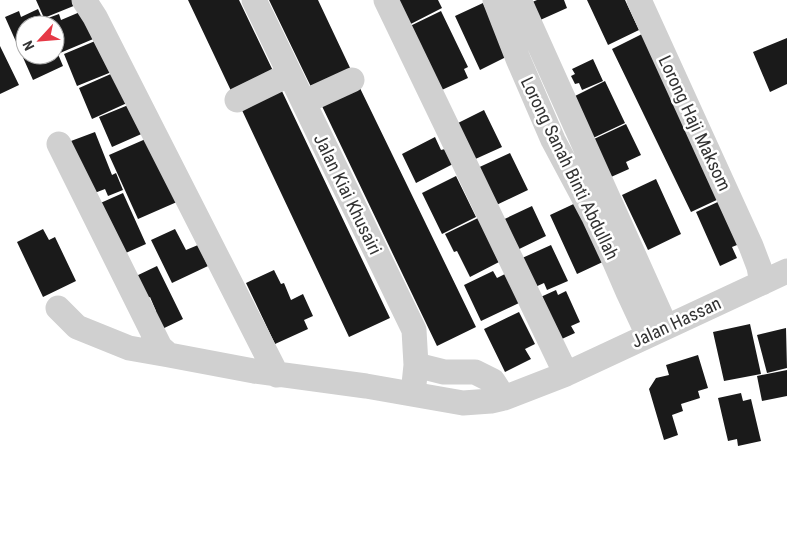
<svg xmlns="http://www.w3.org/2000/svg" width="787" height="554" font-family="'Roboto Condensed',sans-serif">
  <style>
    .building { fill: #1a1a1a }
    .lines { fill: none; stroke-linecap: round; stroke-linejoin: round }
    .minor { stroke: #d0d0d0; stroke-width: 25 }
    .labels { text-anchor: middle; dominant-baseline: central; stroke-width: 5; stroke-linejoin: round; paint-order: stroke }
    .street-label { font-size: 18px; fill: #333; stroke: #fff }
  </style>
  <rect width="100%" height="100%" fill="#fff"/>
  <path class="building" d="M 36,0 L 74,0 L 76,5 L 44,18 Z
    M 188,0 L 239,0 L 275,75 L 233,95 Z
    M 269,0 L 318,0 L 352,72 L 313,91 Z
    M 387,0 L 438,0 L 442,8 L 401,29 Z
    M 537,0 L 564,0 L 567,8 L 538,21 L 530,3 Z
    M 587,0 L 625,0 L 639,30 L 608,45 Z
    M 483,3 L 508,56 L 480,70 L 455,16 Z
    M 38,9 L 45,25 L 25,25 L 25,55 L 55,55 L 55,47 L 63,66 L 33,80 L 5,17 L 19,11 L 21,17 Z
    M 87,9 L 98,37 L 60,53 L 55,41 L 55,25 L 51,25 L 48,18 L 59,14 L 61,20 Z
    M 441,11 L 468,67 L 464,69 L 468,78 L 433,94 L 408,27 Z
    M 642,34 L 721,198 L 691,212 L 612,49 Z
    M 107,36 L 114,71 L 77,86 L 64,54 Z
    M 787,38 L 787,84 L 770,92 L 753,52 Z
    M 0,46 L 19,85 L 0,94 Z
    M 593,59 L 603,81 L 582,90 L 579,83 L 575,84 L 571,76 L 575,74 L 572,69 Z
    M 113,73 L 127,103 L 92,119 L 79,88 Z
    M 605,81 L 625,123 L 591,139 L 571,98 Z
    M 358,84 L 476,327 L 437,346 L 320,102 Z
    M 280,87 L 390,318 L 349,337 L 240,106 Z
    M 143,99 L 155,128 L 112,147 L 99,117 Z
    M 484,110 L 502,147 L 471,161 L 454,125 Z
    M 626,124 L 641,155 L 626,162 L 629,169 L 611,177 L 594,139 Z
    M 95,132 L 112,175 L 116,173 L 123,190 L 108,196 L 105,189 L 92,194 L 71,141 Z
    M 157,134 L 186,198 L 138,219 L 109,155 Z
    M 435,137 L 441,150 L 445,149 L 453,164 L 416,183 L 402,154 Z
    M 510,153 L 528,190 L 490,208 L 473,170 Z
    M 456,176 L 476,217 L 442,234 L 422,193 Z
    M 656,179 L 681,234 L 648,250 L 622,195 Z
    M 123,193 L 146,244 L 119,256 L 96,205 Z
    M 722,200 L 742,243 L 732,247 L 737,258 L 720,266 L 696,212 Z
    M 580,201 L 607,260 L 577,274 L 550,215 Z
    M 532,206 L 546,236 L 511,253 L 496,223 Z
    M 478,218 L 499,262 L 470,277 L 457,251 L 454,252 L 445,234 Z
    M 43,229 L 49,240 L 55,237 L 76,281 L 43,297 L 17,242 Z
    M 175,229 L 186,250 L 198,245 L 208,266 L 172,283 L 151,240 Z
    M 551,245 L 568,281 L 547,290 L 544,283 L 533,288 L 520,259 Z
    M 157,266 L 183,319 L 158,331 L 150,314 L 156,311 L 150,297 L 143,300 L 134,277 Z
    M 274,270 L 281,284 L 284,283 L 291,300 L 303,294 L 313,316 L 304,320 L 308,329 L 275,344 L 246,283 Z
    M 493,271 L 497,278 L 505,274 L 519,303 L 481,321 L 464,285 Z
    M 556,290 L 558,295 L 566,291 L 580,322 L 571,326 L 575,333 L 553,343 L 534,300 Z
    M 519,312 L 535,344 L 525,349 L 531,359 L 505,372 L 484,329 Z
    M 750,324 L 761,374 L 724,381 L 713,332 Z
    M 786,328 L 787,368 L 767,373 L 757,335 Z
    M 698,355 L 708,388 L 698,391 L 700,398 L 681,404 L 683,411 L 672,415 L 678,435 L 664,440 L 649,389 L 656,378 L 669,375 L 666,365 Z
    M 787,370 L 787,396 L 762,401 L 757,376 Z
    M 741,393 L 743,401 L 751,399 L 761,441 L 738,446 L 737,439 L 728,441 L 718,398 Z"/>
  <g class="lines">
    <path class="minor" d="M 84,0 L 95,17 L 277,375
      M 254,0 L 414,330 L 416,365 L 413,394
      M 386,0 L 566,374
      M 495,0 L 518,59 L 553,140 L 594,217 L 615,262 L 628,292 L 648,335
      M 639,0 L 751,246 L 759,267 L 762,283
      M 520,2 L 666,327
      M 237,100 L 290,74
      M 304,102 L 352,80
      M 59,144 L 160,347 L 169,355 L 254,371 L 366,386 L 463,403 L 491,401 L 504,398 L 566,374 L 787,271
      M 58,308 L 77,327 L 129,348 L 169,355
      M 416,365 L 444,372 L 475,372 L 493,381 L 504,398"/>
  </g>
  <g class="labels">
    <g class="street-label">
      <text transform="translate(695 123) rotate(65)">Lorong Haji Maksom</text>
      <text transform="translate(570 168) rotate(64)">Lorong Sanah Binti Abdullah</text>
      <text transform="translate(348 194) rotate(64)">Jalan Kiai Khusairi</text>
      <text transform="translate(676 322) rotate(-25)">Jalan Hassan</text>
    </g>
  </g>
  <g transform="translate(40 40) rotate(244)"><circle r="24" fill="#ffffff" stroke="#adadad"/>
  <path d="M0-4L9 19L0 12L-9 19Z" fill="#e63946"/>
  <text y="-8" font-size="14" font-weight="bold" text-anchor="middle" fill="#333333">N</text>
  </g>
</svg>
